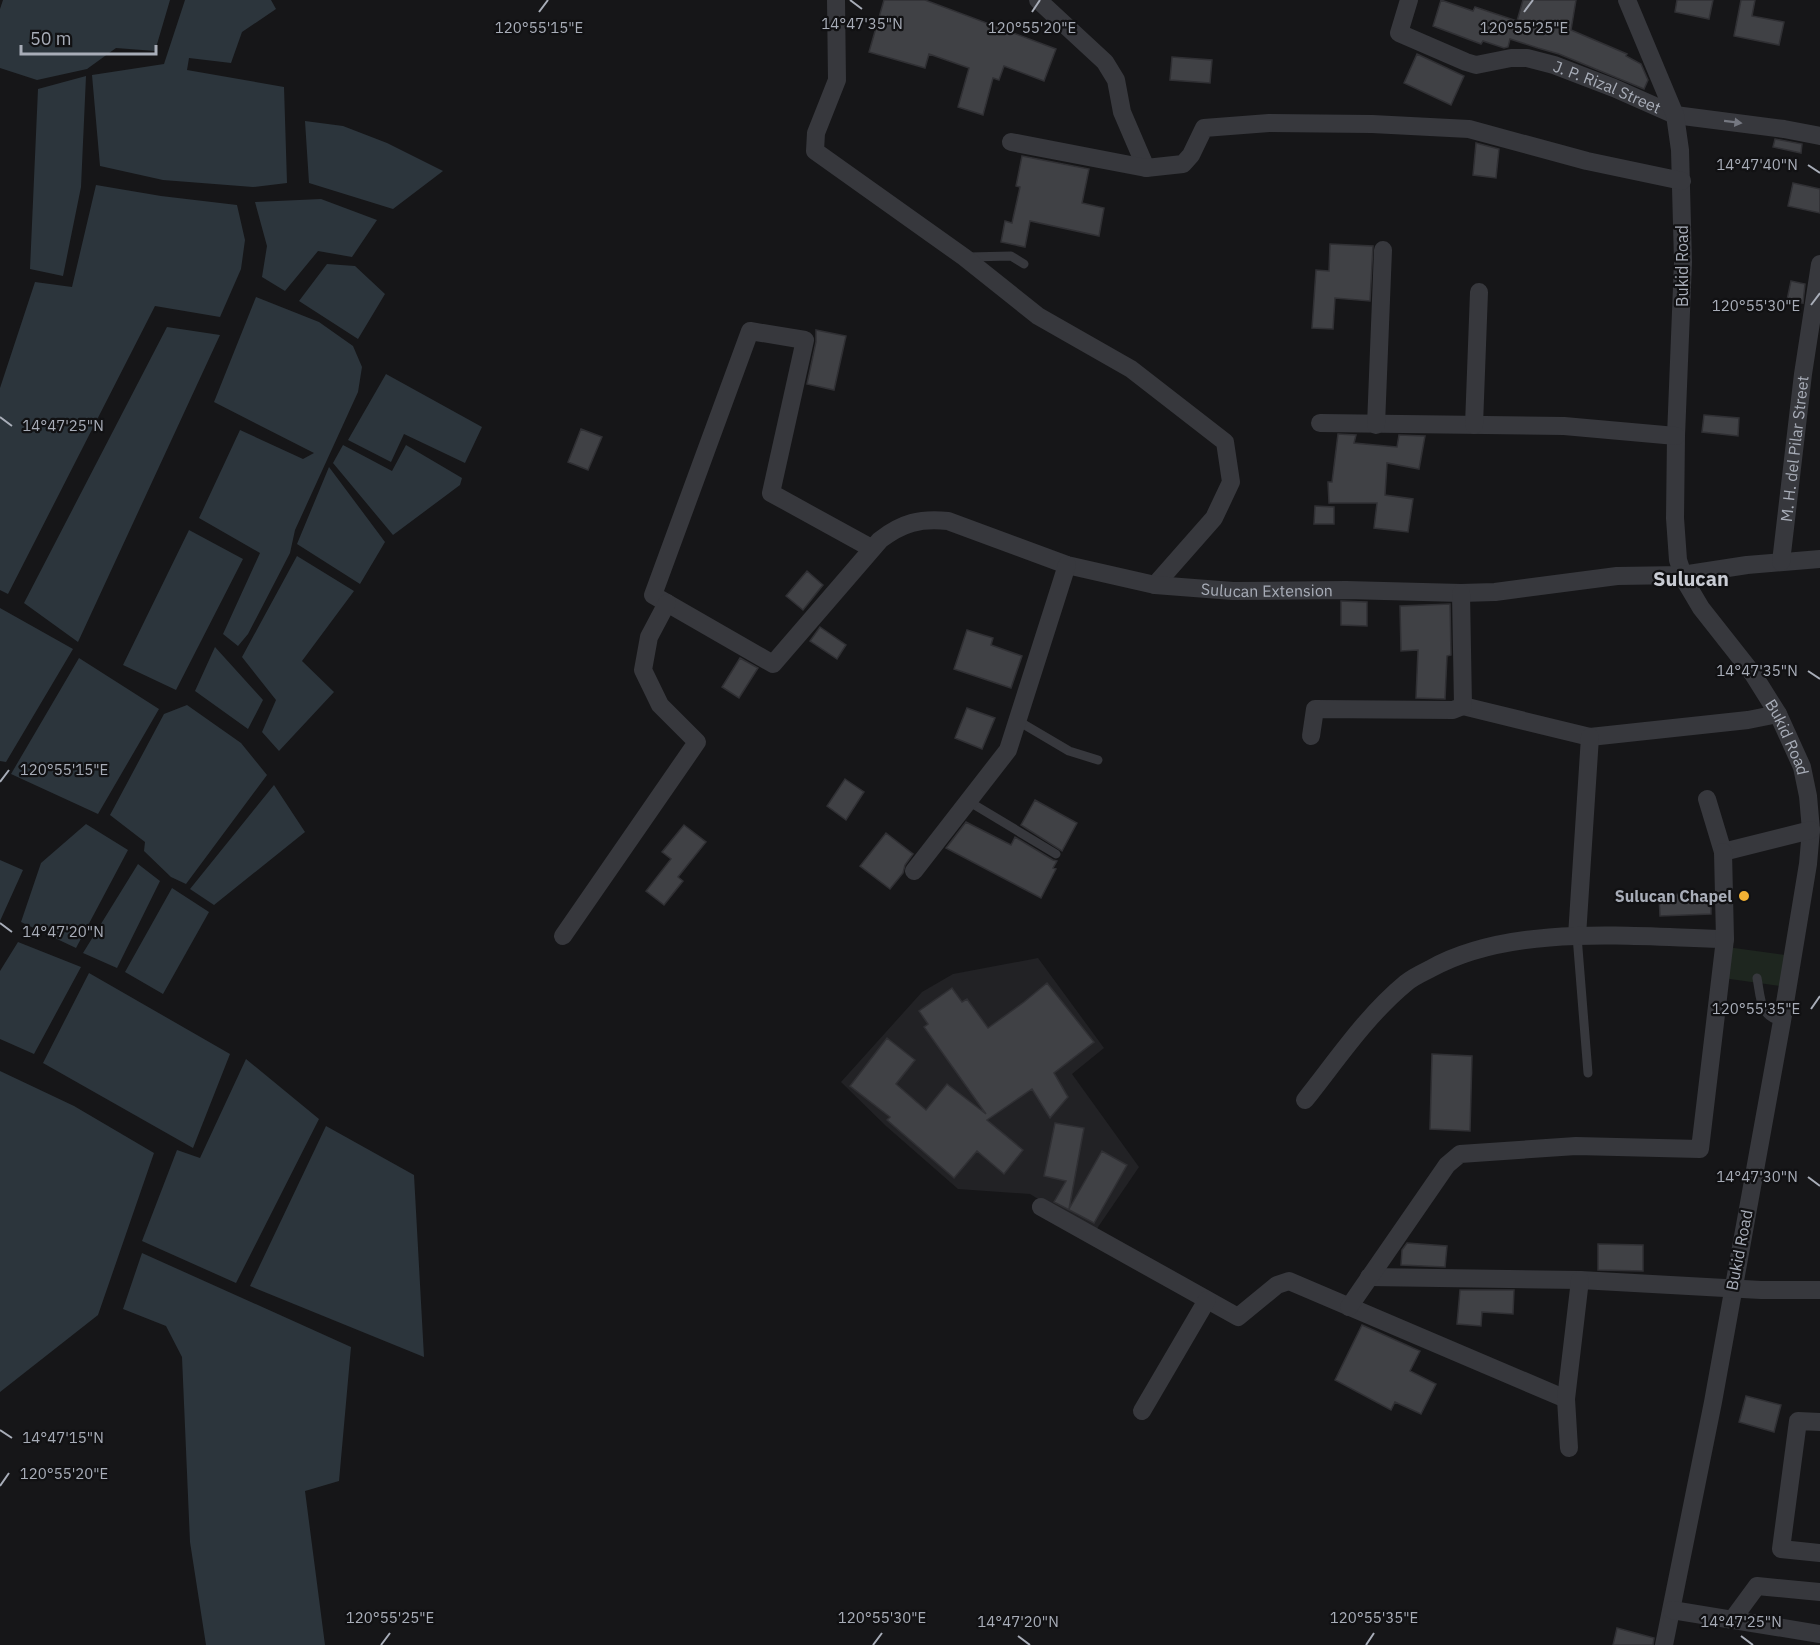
<svg xmlns="http://www.w3.org/2000/svg" width="1820" height="1645" font-family="'IBM Plex Sans',sans-serif">
  <style>
    .built { fill: #222225 }
    .green { fill: #1e261f }
    .water { fill: #2c353c }
    .building { fill: #404145; stroke: #303034; stroke-width: 1.5 }
    .lines { fill: none; stroke-linecap: round; stroke-linejoin: round }
    .service { stroke: #37383d; stroke-width: 9 }
    .minor { stroke: #37383d; stroke-width: 18 }
    .oneway { fill: #757881 }
    .ticks { fill: none; stroke: #a8adb8; stroke-width: 2 }
    .poi-dot { fill: #f2b134; stroke: #111113; stroke-width: 2 }
    .labels { text-anchor: middle; dominant-baseline: central; stroke-width: 4.5; stroke-linejoin: round; paint-order: stroke }
    .street-label { font-size: 16px; fill: #a8adb8; stroke: #111113 }
    .poi-label { font-size: 16px; font-weight: bold; fill: #a8adb8; stroke: #111113; text-anchor: end }
    .quarter-label { font-size: 20px; font-weight: bold; fill: #c9ccd4; stroke: #111113 }
    .ticks-label { font-size: 15px; text-anchor: middle; fill: #a8adb8; stroke: #111113; stroke-width: 4.5; stroke-linejoin: round; paint-order: stroke }
  </style>
  <rect width="100%" height="100%" fill="#161618"/>
  <path class="built" d="M 1038,958 L 1104,1048 L 1072,1074 L 1139,1167 L 1094,1233 L 1030,1194 L 958,1189 L 886,1126 L 841,1082 L 922,992 L 953,974 Z"/>
  <path class="green" d="M 1727,947 L 1785,955 L 1780,986 L 1723,978 Z"/>
  <path class="water" d="M 3,0 L 170,0 L 155,51 L 116,48 L 87,69 L 37,80 L 0,68 L 0,9 Z
    M 185,0 L 271,0 L 276,9 L 242,32 L 231,63 L 189,58 L 187,70 L 284,87 L 287,183 L 253,187 L 163,180 L 100,166 L 92,75 L 164,64 Z
    M 86,76 L 81,187 L 63,276 L 30,269 L 38,89 Z
    M 305,121 L 343,126 L 387,143 L 443,171 L 393,209 L 309,183 Z
    M 96,185 L 161,196 L 237,205 L 245,240 L 241,269 L 220,317 L 155,306 L 8,594 L 0,590 L 0,388 L 35,282 L 72,287 Z
    M 321,199 L 377,220 L 352,257 L 318,251 L 285,291 L 262,277 L 267,246 L 255,202 Z
    M 327,264 L 355,266 L 385,294 L 358,339 L 299,301 Z
    M 256,297 L 319,322 L 353,346 L 362,367 L 358,392 L 295,530 L 290,553 L 248,634 L 238,646 L 223,634 L 260,553 L 199,518 L 240,430 L 303,459 L 314,453 L 214,402 Z
    M 167,327 L 220,335 L 78,642 L 24,603 Z
    M 386,374 L 482,427 L 465,463 L 404,434 L 391,462 L 348,440 Z
    M 343,445 L 392,471 L 406,445 L 462,478 L 460,485 L 393,535 L 333,463 Z
    M 329,467 L 385,542 L 360,584 L 297,544 Z
    M 189,530 L 243,559 L 176,690 L 123,665 Z
    M 297,556 L 354,591 L 302,661 L 334,692 L 279,751 L 262,732 L 276,700 L 242,657 Z
    M 0,608 L 73,649 L 6,762 L 0,761 Z
    M 215,647 L 263,700 L 248,729 L 195,691 Z
    M 79,658 L 159,709 L 98,814 L 11,774 Z
    M 187,705 L 241,743 L 267,775 L 186,884 L 171,877 L 144,851 L 145,842 L 110,815 L 164,714 Z
    M 274,785 L 305,832 L 214,905 L 190,889 Z
    M 86,824 L 128,850 L 76,948 L 21,922 L 41,863 Z
    M 0,860 L 23,870 L 0,921 Z
    M 138,864 L 160,881 L 117,968 L 83,953 Z
    M 172,888 L 209,912 L 163,994 L 125,972 Z
    M 18,942 L 81,967 L 34,1054 L 0,1039 L 0,971 Z
    M 89,973 L 230,1054 L 193,1148 L 43,1063 Z
    M 246,1059 L 319,1119 L 236,1283 L 142,1241 L 177,1150 L 200,1158 Z
    M 0,1071 L 74,1106 L 154,1153 L 98,1315 L 0,1392 Z
    M 326,1126 L 414,1175 L 424,1357 L 250,1286 Z
    M 142,1253 L 351,1347 L 339,1481 L 305,1491 L 325,1645 L 206,1645 L 190,1542 L 182,1357 L 166,1326 L 123,1309 Z"/>
  <path class="building" d="M 884,0 L 925,0 L 1056,49 L 1044,81 L 1004,66 L 999,80 L 993,78 L 983,115 L 958,107 L 969,68 L 929,54 L 925,68 L 869,52 Z
    M 1441,0 L 1473,11 L 1475,7 L 1517,21 L 1523,0 L 1576,0 L 1571,30 L 1627,54 L 1626,56 L 1641,64 L 1648,80 L 1644,89 L 1559,54 L 1538,48 L 1510,39 L 1508,47 L 1504,48 L 1483,41 L 1481,44 L 1433,26 Z
    M 1677,0 L 1713,0 L 1709,19 L 1675,12 Z
    M 1741,0 L 1755,0 L 1752,16 L 1784,22 L 1779,45 L 1734,36 Z
    M 1417,54 L 1464,76 L 1451,105 L 1404,83 Z
    M 1172,57 L 1212,60 L 1210,83 L 1170,80 Z
    M 1775,139 L 1802,144 L 1801,153 L 1773,147 Z
    M 1476,143 L 1499,149 L 1496,178 L 1473,175 Z
    M 1022,156 L 1089,169 L 1082,203 L 1104,208 L 1099,236 L 1030,221 L 1025,247 L 1001,242 L 1005,221 L 1012,223 L 1020,187 L 1016,186 Z
    M 1793,183 L 1820,189 L 1820,213 L 1788,206 Z
    M 1330,244 L 1373,246 L 1370,301 L 1335,298 L 1333,329 L 1312,328 L 1316,270 L 1329,271 Z
    M 1791,281 L 1805,284 L 1803,303 L 1787,300 Z
    M 816,330 L 846,336 L 834,390 L 807,384 L 816,342 Z
    M 1704,415 L 1739,418 L 1738,436 L 1702,432 Z
    M 581,429 L 602,437 L 588,470 L 568,462 Z
    M 1338,434 L 1356,435 L 1354,443 L 1397,447 L 1399,435 L 1425,436 L 1419,469 L 1387,463 L 1385,495 L 1413,499 L 1408,532 L 1374,528 L 1377,503 L 1329,503 L 1328,482 L 1332,482 Z
    M 1315,506 L 1334,507 L 1334,524 L 1314,524 Z
    M 807,571 L 823,585 L 803,610 L 786,596 Z
    M 1341,601 L 1367,602 L 1367,626 L 1341,625 Z
    M 1450,604 L 1451,655 L 1447,656 L 1445,699 L 1416,698 L 1418,650 L 1401,651 L 1400,606 Z
    M 820,627 L 846,645 L 837,659 L 810,641 Z
    M 967,630 L 993,638 L 991,645 L 1022,656 L 1011,688 L 954,669 Z
    M 740,658 L 758,668 L 739,698 L 722,687 Z
    M 967,708 L 995,718 L 982,749 L 955,738 Z
    M 845,779 L 864,792 L 846,820 L 827,806 Z
    M 1035,800 L 1077,823 L 1062,851 L 1021,825 Z
    M 966,822 L 1011,845 L 1015,837 L 1053,860 L 1057,861 L 1053,868 L 1056,869 L 1041,898 L 946,848 Z
    M 684,825 L 706,842 L 678,877 L 683,881 L 664,905 L 646,891 L 671,859 L 662,852 Z
    M 886,833 L 913,854 L 905,865 L 903,873 L 890,889 L 860,866 Z
    M 1711,893 L 1711,914 L 1660,916 L 1659,895 Z
    M 1047,983 L 1094,1042 L 1054,1073 L 1068,1097 L 1050,1118 L 1032,1089 L 987,1120 L 1023,1150 L 1004,1174 L 977,1151 L 954,1178 L 887,1120 L 890,1117 L 850,1086 L 887,1038 L 915,1060 L 896,1084 L 926,1110 L 947,1084 L 986,1114 L 924,1027 L 928,1024 L 919,1011 L 952,988 L 962,1002 L 967,999 L 988,1028 L 1024,1002 Z
    M 1432,1054 L 1472,1056 L 1470,1131 L 1430,1129 Z
    M 1055,1123 L 1084,1128 L 1069,1209 L 1102,1151 L 1127,1165 L 1094,1223 L 1054,1202 L 1066,1181 L 1044,1176 Z
    M 1407,1243 L 1447,1246 L 1445,1267 L 1401,1265 L 1402,1250 Z
    M 1598,1244 L 1643,1245 L 1643,1271 L 1598,1270 Z
    M 1460,1290 L 1514,1290 L 1513,1314 L 1482,1312 L 1481,1326 L 1457,1324 Z
    M 1362,1325 L 1420,1351 L 1410,1371 L 1436,1384 L 1421,1414 L 1395,1402 L 1391,1410 L 1335,1380 Z
    M 1746,1396 L 1781,1405 L 1774,1432 L 1739,1422 Z
    M 1617,1628 L 1654,1638 L 1653,1645 L 1613,1645 Z"/>
  <g class="lines">
    <path class="service" d="M 969,257 L 1011,256 L 1024,264
      M 1018,721 L 1069,751 L 1098,760
      M 968,801 L 1056,854
      M 1577,936 L 1588,1073
      M 1757,978 C 1761,998 1759,1017 1782,1021"/>
    <g class="minor">
      <path d="M 836,0 L 837,80 L 816,133 L 815,151 L 964,257 L 1038,316 L 1131,369 L 1225,442 L 1231,482 L 1214,518 L 1155,585"/>
      <path d="M 1038,0 L 1105,62 L 1116,80 L 1122,112 L 1146,168"/>
      <path id="s1" d="M 1409,0 L 1399,33 L 1466,62 L 1476,65 L 1511,58 L 1527,58 L 1554,65 L 1614,88 L 1675,115 L 1784,129 L 1820,136"/>
      <path id="s2" d="M 1627,0 L 1675,115 L 1680,150 L 1683,262 L 1676,436 L 1675,518 L 1678,560 L 1685,581 L 1701,608 L 1753,674 L 1778,714 L 1802,767 L 1808,796 L 1811,830 L 1808,864 L 1782,1021 L 1713,1402 L 1664,1645"/>
      <path d="M 1011,142 L 1146,168 L 1183,164 L 1191,155 L 1204,128 L 1269,123 L 1372,124 L 1469,129 L 1587,161 L 1682,181"/>
      <path d="M 1320,423 L 1564,426 L 1676,436"/>
      <path d="M 1376,425 L 1383,250"/>
      <path d="M 1474,425 L 1479,292"/>
      <path id="s3" d="M 871,548 L 771,493 L 805,340 L 750,331 L 653,595 L 773,664 L 880,540 C 902,523 920,518 948,521 L 1067,565 L 1155,585 L 1233,591 L 1346,590 L 1461,593 L 1495,592 L 1617,576 L 1682,575 L 1747,565 L 1820,559"/>
      <path id="s4" d="M 1781,562 L 1803,374 L 1820,264"/>
      <path d="M 1463,706 L 1590,737 L 1748,720 L 1778,714"/>
      <path d="M 1311,736 L 1315,709 L 1453,710 L 1463,706 L 1461,593"/>
      <path d="M 1707,799 L 1723,852 L 1811,830"/>
      <path d="M 914,871 L 1008,750 L 1067,565"/>
      <path d="M 563,936 L 697,742 L 660,705 L 643,670 L 649,637 L 667,603"/>
      <path d="M 1577,936 L 1590,737"/>
      <path d="M 1305,1100 C 1337,1060 1366,1016 1406,983 C 1413,977 1422,973 1430,969 C 1512,923 1633,937 1725,939"/>
      <path d="M 1041,1207 L 1238,1317 L 1277,1285 L 1289,1281 L 1566,1399"/>
      <path d="M 1369,1277 L 1580,1280 L 1761,1290 L 1820,1290"/>
      <path d="M 1349,1307 L 1447,1165 L 1460,1154 L 1576,1146 L 1700,1149 L 1725,939 L 1723,852"/>
      <path d="M 1142,1411 L 1207,1300"/>
      <path d="M 1820,1422 L 1798,1421 L 1781,1549 L 1820,1553"/>
      <path d="M 1569,1448 L 1566,1399 L 1580,1280"/>
      <path d="M 1672,1610 L 1820,1634"/>
      <path d="M 1732,1620 L 1757,1586 L 1820,1592"/>
    </g>
  </g>
  <defs><path id="oneway-solid" d="M-6-.8H1V-3.2L6.5 0L1 3.2V.8H-6Z" transform="scale(1.5)"/></defs>
  <use class="oneway" href="#oneway-solid" transform="translate(1733 122) rotate(7)"/>
  <path class="ticks" d="M 850,0 L 862,9M 539,12 L 548,0M 1032,12 L 1040,0M 1524,12 L 1533,0M 1808,165 L 1820,173M 1811,305 L 1820,293M 0,417 L 12,426M 1808,671 L 1820,679M 0,782 L 9,770M 0,923 L 12,932M 1811,1009 L 1820,996M 1808,1177 L 1820,1186M 0,1430 L 12,1438M 0,1486 L 9,1473M 1018,1636 L 1030,1645M 1741,1636 L 1753,1645M 381,1645 L 390,1633M 873,1645 L 882,1633M 1366,1645 L 1374,1633"/>
  <circle class="poi-dot" cx="1744" cy="896" r="6"/>
  <g class="labels">
    <g class="street-label">
      <text stroke="none"><textPath href="#s1" startOffset="255">J. P. Rizal Street</textPath></text>
      <text transform="translate(1682 266) rotate(-90)">Bukid Road</text>
      <text stroke="none"><textPath href="#s4" startOffset="114">M. H. del Pilar Street</textPath></text>
      <text stroke="none"><textPath href="#s3" startOffset="1312">Sulucan Extension</textPath></text>
      <text stroke="none"><textPath href="#s2" startOffset="780">Bukid Road</textPath></text>
      <text transform="translate(1739 1250) rotate(-79)">Bukid Road</text>
    </g>
    <g class="poi-label">
      <text x="1732" y="896">Sulucan Chapel</text>
    </g>
    <g class="quarter-label">
      <text x="1691" y="578">Sulucan</text>
    </g>
  </g>
  <g class="ticks-label">
    <text x="862" y="29">14°47'35"N</text>
    <text x="539" y="33">120°55'15"E</text>
    <text x="1032" y="33">120°55'20"E</text>
    <text x="1524" y="33">120°55'25"E</text>
    <text x="1757" y="170">14°47'40"N</text>
    <text x="1756" y="311">120°55'30"E</text>
    <text x="63" y="431">14°47'25"N</text>
    <text x="1757" y="676">14°47'35"N</text>
    <text x="64" y="775">120°55'15"E</text>
    <text x="63" y="937">14°47'20"N</text>
    <text x="1756" y="1014">120°55'35"E</text>
    <text x="1757" y="1182">14°47'30"N</text>
    <text x="63" y="1443">14°47'15"N</text>
    <text x="64" y="1479">120°55'20"E</text>
    <text x="390" y="1623">120°55'25"E</text>
    <text x="882" y="1623">120°55'30"E</text>
    <text x="1374" y="1623">120°55'35"E</text>
    <text x="1018" y="1627">14°47'20"N</text>
    <text x="1741" y="1627">14°47'25"N</text>
  </g>
  <path d="M21 45v9h135v-9" fill="none" stroke="#a8adb8" stroke-width="3"/>
  <text x="30" y="45" font-size="18" fill="#a8adb8" stroke="#111113" stroke-width="4.5" paint-order="stroke">50 m</text>
</svg>
